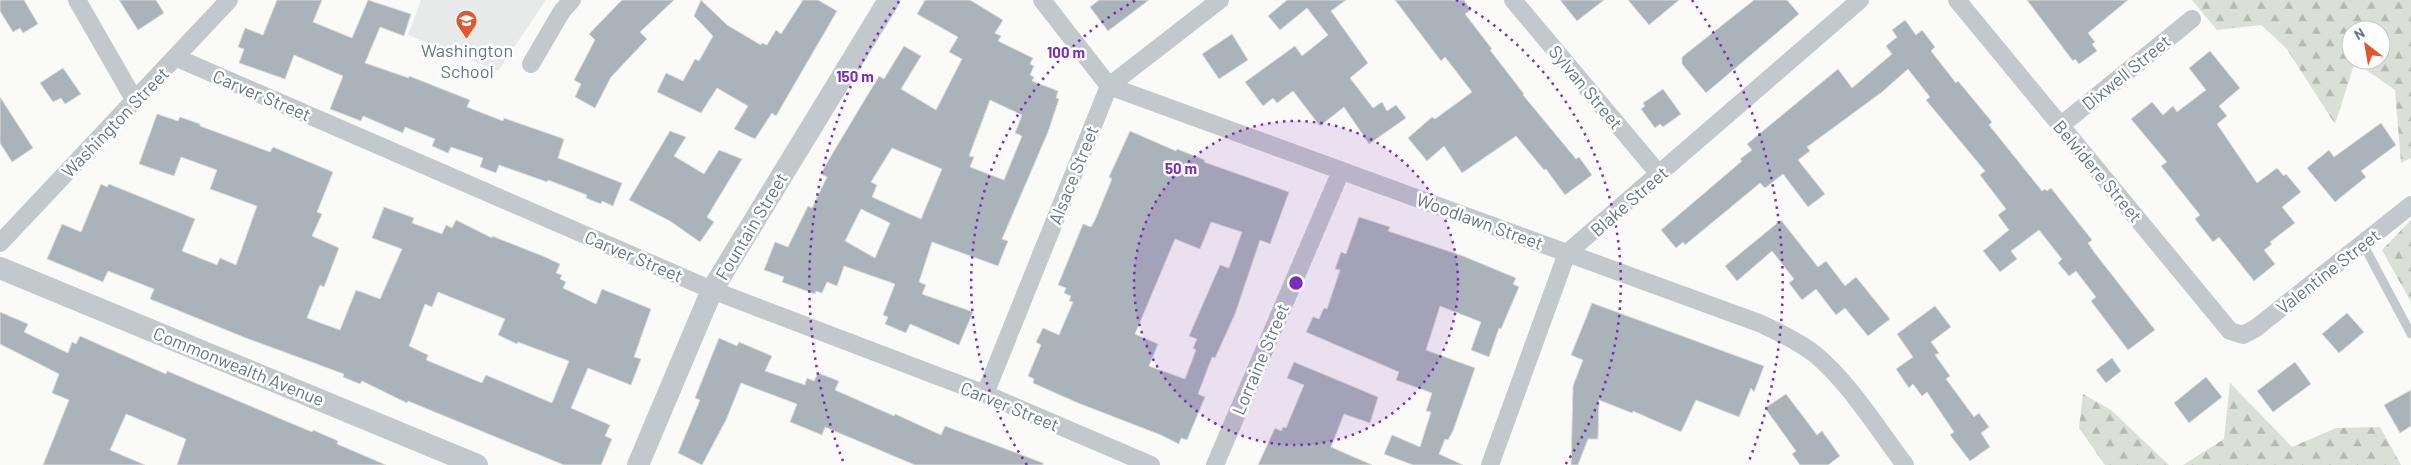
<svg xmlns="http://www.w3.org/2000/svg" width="2411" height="465" font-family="Barlow,sans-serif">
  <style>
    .built { fill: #e8e9e9 }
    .forest { fill: url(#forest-firs); fill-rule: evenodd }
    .building { fill: #aab3b9; stroke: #dcdcda; fill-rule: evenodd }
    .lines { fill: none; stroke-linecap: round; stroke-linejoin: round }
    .service { stroke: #c3c8cc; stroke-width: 9 }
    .minor { stroke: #c3c8cc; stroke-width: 18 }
    .tertiary { stroke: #c3c8cc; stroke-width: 22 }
    .ring { fill: none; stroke: #7b2cbf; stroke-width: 2.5; stroke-dasharray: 2.5 5 }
    .labels { text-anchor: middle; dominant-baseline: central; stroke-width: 5; stroke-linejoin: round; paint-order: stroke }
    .poi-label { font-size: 18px; fill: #657683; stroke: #fff }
    .street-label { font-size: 18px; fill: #657683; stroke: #fff }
    .centre { fill: #7b2cbf; stroke: #fff; stroke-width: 2.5 }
    .ring-label { font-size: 15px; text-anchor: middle; font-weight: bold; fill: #7b2cbf; stroke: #fff; stroke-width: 5; stroke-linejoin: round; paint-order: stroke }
  </style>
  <defs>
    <pattern id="forest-firs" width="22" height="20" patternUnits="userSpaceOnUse" patternTransform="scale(1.25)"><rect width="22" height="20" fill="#dadfd7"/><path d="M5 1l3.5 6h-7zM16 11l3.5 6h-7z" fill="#b4b9b4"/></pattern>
  </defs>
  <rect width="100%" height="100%" fill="#fafaf8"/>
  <path class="built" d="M 421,0 L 546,0 L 498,71 L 408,35 Z"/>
  <path class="forest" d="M 2192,0 L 2411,0 L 2411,158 L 2401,163 L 2395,90 L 2355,62 L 2335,124 L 2286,48 L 2261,25 L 2217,30 ZM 2351,30 L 2381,30 L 2381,60 L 2351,60 Z
    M 2411,220 L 2411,302 L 2382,250 Z
    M 2230,383 L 2292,447 L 2336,428 L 2380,427 L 2401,465 L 2183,465 L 2224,439 Z
    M 2083,394 L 2111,410 L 2169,465 L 2105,465 L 2079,428 Z"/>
  <path class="building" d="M 0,0 L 24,0 L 38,24 L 23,33 L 20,28 L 13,32 L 0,11 Z
    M 119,0 L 156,0 L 164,13 L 138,30 Z
    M 277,0 L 322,0 L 313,22 L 352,38 L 368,0 L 411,14 L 404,36 L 380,27 L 365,63 L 409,78 L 409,76 L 470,100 L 467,107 L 503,121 L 504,118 L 564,139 L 558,158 L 622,183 L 613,206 L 602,201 L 601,204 L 586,198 L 587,195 L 548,180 L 547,182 L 499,165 L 496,173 L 480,167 L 483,158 L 451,147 L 448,153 L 432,146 L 435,139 L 405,127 L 403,133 L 363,116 L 361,121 L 330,109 L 343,76 L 294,55 L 285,79 L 239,63 L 244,49 L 238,47 L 245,28 L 263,35 Z
    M 622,0 L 674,0 L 640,32 L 647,39 L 611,77 L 595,108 L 575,97 L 581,84 L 574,80 L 595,40 L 589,34 Z
    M 701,0 L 727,25 L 761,45 L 762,43 L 767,45 L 776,30 L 781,34 L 803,0 L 818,0 L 837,11 L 776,116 L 772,113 L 755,139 L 734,129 L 748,106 L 717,88 L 701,113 L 657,92 L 666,73 L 683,81 L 695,59 L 699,61 L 713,36 L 694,16 Z
    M 925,0 L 970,0 L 1003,20 L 995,33 L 1001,36 L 998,41 L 1033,58 L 1030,64 L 1034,66 L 1030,75 L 1034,77 L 1032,81 L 1058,91 L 1056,98 L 1059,99 L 1048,132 L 1002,239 L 1008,241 L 998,266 L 932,242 L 919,282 L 926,285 L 922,294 L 973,312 L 959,345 L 910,324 L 906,333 L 885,324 L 888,317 L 883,315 L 895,284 L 844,266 L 837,286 L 827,282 L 822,293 L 816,291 L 815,294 L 782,282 L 784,277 L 764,270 L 775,242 L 788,247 L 808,206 L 812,208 L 827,177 L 821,174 L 828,161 L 879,76 L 884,79 L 904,46 L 921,56 L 901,89 L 936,110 L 962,59 L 949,52 L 958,37 L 917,14 ZM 990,100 L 1022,115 L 1015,133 L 1022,136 L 1004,180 L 970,167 L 974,157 L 969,156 ZM 892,148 L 942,169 L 921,219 L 872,197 L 877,185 L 871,182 ZM 861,209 L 890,223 L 875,258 L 845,241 Z
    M 1099,0 L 1149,0 L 1108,31 L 1090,7 Z
    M 1287,0 L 1346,0 L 1331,11 L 1368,63 L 1350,78 L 1373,108 L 1382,102 L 1387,111 L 1396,105 L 1406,118 L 1369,144 L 1344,107 L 1320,126 L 1293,91 L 1277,103 L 1273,98 L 1263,106 L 1245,82 L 1295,46 L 1302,56 L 1328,35 L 1307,8 L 1280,30 L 1268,16 Z
    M 1395,0 L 1464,0 L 1471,10 L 1465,14 L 1492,49 L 1490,50 L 1524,94 L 1523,95 L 1576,159 L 1579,157 L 1592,175 L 1565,195 L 1546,169 L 1544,170 L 1516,136 L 1462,173 L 1444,146 L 1427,161 L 1408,138 L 1432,117 L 1435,119 L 1472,92 L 1445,57 L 1441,61 Z
    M 1560,0 L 1604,0 L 1577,21 Z
    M 1628,0 L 1679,0 L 1649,25 Z
    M 1754,0 L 1787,0 L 1799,14 L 1706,93 L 1682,64 L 1682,57 Z
    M 2027,0 L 2128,0 L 2088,33 L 2095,42 L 2092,44 L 2097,51 L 2079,64 L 2075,59 L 2073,61 Z
    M 1905,20 L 1916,35 L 1922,30 L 1935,47 L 1931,51 L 1956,83 L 1958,81 L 1992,122 L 1989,125 L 2042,191 L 2045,189 L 2047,191 L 2051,188 L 2092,240 L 2088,243 L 2094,252 L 2155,330 L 2128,350 L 2091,301 L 2096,297 L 2076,271 L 2069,276 L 2058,263 L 2062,259 L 2039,230 L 2011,251 L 2017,259 L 2000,272 L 1983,251 L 2009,230 L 1998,215 L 2006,209 L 1980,175 L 1985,171 L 1926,100 L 1930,97 L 1908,69 L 1882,92 L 1807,147 L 1810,151 L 1798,160 L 1825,194 L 1808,207 L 1783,174 L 1765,188 L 1760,183 L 1685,245 L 1683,242 L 1676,248 L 1661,230 L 1742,161 L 1740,159 L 1752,150 L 1747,144 L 1838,69 L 1852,88 L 1892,54 L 1886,46 L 1897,37 L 1892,30 Z
    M 1232,34 L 1248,60 L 1219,79 L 1202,54 Z
    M 2210,51 L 2240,88 L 2219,106 L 2227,116 L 2217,124 L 2257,183 L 2277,168 L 2284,176 L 2286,174 L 2301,192 L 2282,207 L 2295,223 L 2270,242 L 2272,244 L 2264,250 L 2275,264 L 2254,281 L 2219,237 L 2213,242 L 2195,219 L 2200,215 L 2161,166 L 2167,162 L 2131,119 L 2152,102 L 2163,115 L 2173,106 L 2177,112 L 2206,90 L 2189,68 Z
    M 63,68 L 81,94 L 65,104 L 61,98 L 53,102 L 40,83 Z
    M 1663,89 L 1681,114 L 1663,127 L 1660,124 L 1655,128 L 1641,109 L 1645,106 L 1643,103 Z
    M 0,97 L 33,148 L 12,162 L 0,143 Z
    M 157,114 L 178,121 L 180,117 L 200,124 L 200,126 L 270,152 L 273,147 L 333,172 L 317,212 L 322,214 L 312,236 L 339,248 L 324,287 L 320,285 L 307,318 L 340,330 L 356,290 L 380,299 L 402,249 L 372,238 L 384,207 L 414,218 L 412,223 L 442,234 L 446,225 L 452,228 L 456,220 L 492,238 L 492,236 L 545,257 L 560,264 L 556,273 L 562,275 L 560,279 L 566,282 L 563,288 L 596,304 L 602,289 L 651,309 L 634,357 L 641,359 L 631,385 L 588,368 L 571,408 L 610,425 L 605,436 L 612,439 L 601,465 L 564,465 L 408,401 L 407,403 L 362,381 L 360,384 L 343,377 L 344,374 L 246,338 L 150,299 L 154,289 L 108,271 L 103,282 L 47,259 L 62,224 L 81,232 L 101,184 L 107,187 L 109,184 L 195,219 L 182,251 L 217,265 L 220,258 L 236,265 L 257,206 L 210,189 L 217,170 L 181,157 L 174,176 L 139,164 ZM 438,292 L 505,319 L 498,335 L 517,344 L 518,342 L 569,361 L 552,403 L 486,375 L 482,383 L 426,360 L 428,355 L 409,346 L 425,304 L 432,307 Z
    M 2381,123 L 2396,145 L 2361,171 L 2366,177 L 2335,202 L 2307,168 L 2329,150 L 2334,157 Z
    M 670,131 L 686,137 L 674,156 L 704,174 L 719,150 L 742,159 L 707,217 L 714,222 L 700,242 L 670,221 L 629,200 Z
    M 1130,131 L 1176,151 L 1177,149 L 1205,160 L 1204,162 L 1289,192 L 1270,244 L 1260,240 L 1235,314 L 1215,358 L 1212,357 L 1198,394 L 1205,397 L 1187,440 L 1181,438 L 1179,444 L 1161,435 L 1078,403 L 1033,383 L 1034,379 L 1028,376 L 1041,345 L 1036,342 L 1043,328 L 1059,335 L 1073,302 L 1069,301 L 1071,296 L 1064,293 L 1066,288 L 1058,285 L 1083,224 L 1091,227 L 1095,220 L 1112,179 L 1109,177 ZM 1211,222 L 1242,232 L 1229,268 L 1220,265 L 1189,336 L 1197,339 L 1193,348 L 1196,350 L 1185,379 L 1149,366 L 1158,344 L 1135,334 L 1175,239 L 1200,249 Z
    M 1359,217 L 1390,227 L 1388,231 L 1463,256 L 1516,278 L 1513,284 L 1519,287 L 1501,329 L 1499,328 L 1489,357 L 1471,350 L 1481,322 L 1440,306 L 1426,350 L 1475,368 L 1453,431 L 1448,440 L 1445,439 L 1439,454 L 1463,465 L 1413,465 L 1384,454 L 1392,435 L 1420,447 L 1431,412 L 1426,411 L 1432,393 L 1396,380 L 1399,372 L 1306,332 L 1313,317 L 1319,319 L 1324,308 L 1327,309 L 1340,270 L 1335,269 L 1341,252 L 1346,254 Z
    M 1781,220 L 1818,267 L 1826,261 L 1845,286 L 1856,277 L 1890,319 L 1868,336 L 1845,308 L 1836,315 L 1816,289 L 1802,300 L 1789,283 L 1794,279 L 1772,251 L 1737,281 L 1725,266 Z
    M 1592,303 L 1764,366 L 1754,392 L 1751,388 L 1739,417 L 1696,400 L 1681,432 L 1633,411 L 1632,413 L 1599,400 L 1598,439 L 1588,439 L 1578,465 L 1571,465 L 1573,386 L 1583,360 L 1571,355 Z
    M 1935,306 L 1951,327 L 1931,342 L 1939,353 L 1935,355 L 1950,376 L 1946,379 L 1974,417 L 1979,413 L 1989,427 L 1981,433 L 1990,447 L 1970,461 L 1950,435 L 1954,432 L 1927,392 L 1922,396 L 1913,384 L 1909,388 L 1896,369 L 1913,357 L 1897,334 Z
    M 0,312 L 28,324 L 24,332 L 68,353 L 72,342 L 76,344 L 80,336 L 166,374 L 167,371 L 312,432 L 313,430 L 338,441 L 337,444 L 386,465 L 177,465 L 186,439 L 126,414 L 110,450 L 145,465 L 43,465 L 69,400 L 52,393 L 59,374 L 0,344 Z
    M 2347,313 L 2364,332 L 2339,353 L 2322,334 Z
    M 719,338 L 737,346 L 739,342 L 772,356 L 765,371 L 805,385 L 807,378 L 814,381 L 818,373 L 839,381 L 835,390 L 894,416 L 895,414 L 941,435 L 945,426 L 1043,463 L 1043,465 L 915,465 L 825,427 L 822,435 L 790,422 L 797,404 L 741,383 L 726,420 L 702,465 L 678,453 L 700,400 L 695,398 Z
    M 2112,358 L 2121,371 L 2106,383 L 2096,370 Z
    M 1294,362 L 1378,397 L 1370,423 L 1344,414 L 1331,447 L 1372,465 L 1258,465 L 1275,428 L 1281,431 L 1283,427 L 1286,428 L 1304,385 L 1287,378 Z
    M 2295,362 L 2311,384 L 2273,412 L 2257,391 Z
    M 2206,377 L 2222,397 L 2189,423 L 2174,403 Z
    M 2411,390 L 2411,426 L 2400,433 L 2384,405 Z
    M 1786,394 L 1817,435 L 1822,431 L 1840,456 L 1828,465 L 1800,465 L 1792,454 L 1796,451 L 1765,408 Z"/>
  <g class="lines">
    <path class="service" d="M 2363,244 L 2411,334"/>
    <path class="minor" d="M 77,0 L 135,101
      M 1042,0 L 1109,86 L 1759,323 C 1779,332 1798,341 1816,355 C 1851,385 1877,428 1905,465
      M 1513,0 L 1659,174
      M 1957,0 L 2230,331 L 2243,335 L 2256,328 L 2411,205
      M 177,58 L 712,290 L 985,394 L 1151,465
      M 531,64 L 562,11 L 572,0
      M 2060,126 L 2192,19
      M 0,243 L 229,0
      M 985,394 L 1109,86 L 1220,0
      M 1215,465 L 1341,171
      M 1490,465 L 1567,253 L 1860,0"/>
    <path class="tertiary" d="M 0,268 L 477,465
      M 638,465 L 712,290 L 889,0"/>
  </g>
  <circle cx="1296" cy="283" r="162" fill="#7b2cbf" fill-opacity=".12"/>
  <g class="ring">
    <circle cx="1296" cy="283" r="162"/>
    <path d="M1027 465A325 325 0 0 1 1136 0M1456 0A325 325 0 0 1 1565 465"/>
    <path d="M843 461A487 487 0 0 1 900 0M1692 0A487 487 0 0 1 1749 461"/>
  </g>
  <defs>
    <symbol id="school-pin" viewBox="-11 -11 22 30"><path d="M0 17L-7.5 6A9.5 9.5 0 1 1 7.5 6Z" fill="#e4572e" stroke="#fff"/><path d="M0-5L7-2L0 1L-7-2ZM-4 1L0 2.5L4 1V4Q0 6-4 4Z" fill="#fff"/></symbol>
  </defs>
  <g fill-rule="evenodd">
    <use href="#school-pin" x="454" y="8" width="25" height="34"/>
  </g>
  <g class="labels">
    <g class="poi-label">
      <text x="467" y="50">Washington<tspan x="467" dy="21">School</tspan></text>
    </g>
    <g class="street-label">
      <text transform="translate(2126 72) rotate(-39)">Dixwell Street</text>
      <text transform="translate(1586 87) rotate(50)">Sylvan Street</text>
      <text transform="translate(262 95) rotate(23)">Carver Street</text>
      <text transform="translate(115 122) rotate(-46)">Washington Street</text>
      <text transform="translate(2098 171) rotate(50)">Belvidere Street</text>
      <text transform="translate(1073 175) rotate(-68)">Alsace Street</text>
      <text transform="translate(1629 201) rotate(-41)">Blake Street</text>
      <text transform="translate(1480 221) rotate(20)">Woodlawn Street</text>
      <text transform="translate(751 226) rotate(-59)">Fountain Street</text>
      <text transform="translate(634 256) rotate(23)">Carver Street</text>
      <text transform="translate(2328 271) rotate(-38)">Valentine Street</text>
      <text transform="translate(1260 359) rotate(-67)">Lorraine Street</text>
      <text transform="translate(239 366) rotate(22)">Commonwealth Avenue</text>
      <text transform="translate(1010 406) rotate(22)">Carver Street</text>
    </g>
  </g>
  <circle cx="1296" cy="283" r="8" class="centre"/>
  <g class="ring-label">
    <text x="1066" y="58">100 m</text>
    <text x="855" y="82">150 m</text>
    <text x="1181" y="174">50 m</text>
  </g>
  <g transform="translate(2366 45) rotate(329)"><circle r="24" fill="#ffffff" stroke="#c1c8cd"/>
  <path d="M0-4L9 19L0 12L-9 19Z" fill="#e4572e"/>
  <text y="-8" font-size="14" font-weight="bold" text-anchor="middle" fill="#657683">N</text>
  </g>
</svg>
